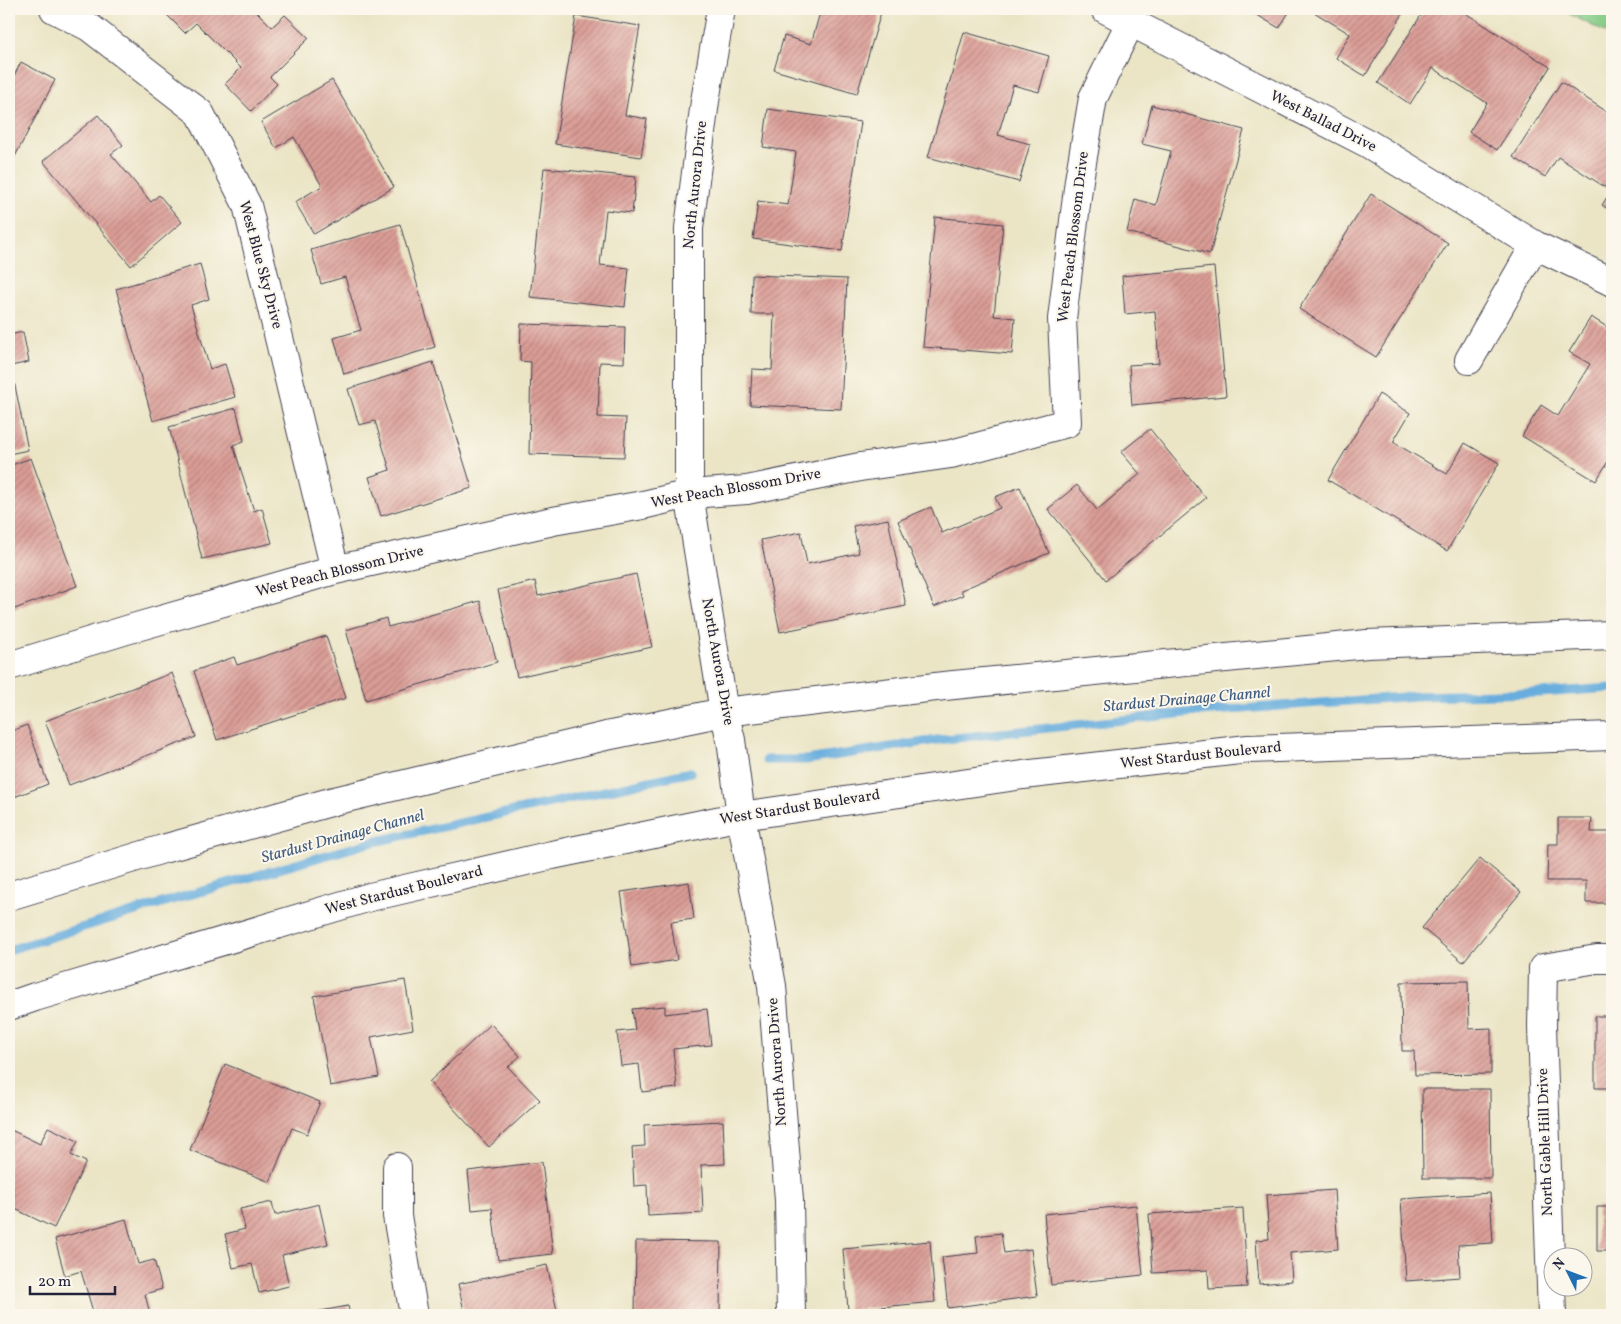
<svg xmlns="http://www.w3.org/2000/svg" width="1621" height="1324" font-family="Vollkorn,serif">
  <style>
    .grass { fill: #88cd88; stroke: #557862 }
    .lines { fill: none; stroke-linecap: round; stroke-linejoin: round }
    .stream { stroke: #67addd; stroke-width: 9 }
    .building { fill: url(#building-hatch) }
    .minor-casing { stroke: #403f50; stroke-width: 30 }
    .minor { stroke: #fff; stroke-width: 28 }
    .labels { text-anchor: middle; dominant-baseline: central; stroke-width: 4; stroke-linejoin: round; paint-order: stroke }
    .street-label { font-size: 15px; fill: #22223b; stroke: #fbf7ec }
    .water-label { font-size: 16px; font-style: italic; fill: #3e5a7c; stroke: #fbf7ec }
  </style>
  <defs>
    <pattern id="building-hatch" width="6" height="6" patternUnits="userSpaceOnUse" patternTransform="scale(1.25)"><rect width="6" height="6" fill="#db9d96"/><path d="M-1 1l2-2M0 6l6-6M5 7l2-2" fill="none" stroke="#b1807c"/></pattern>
  </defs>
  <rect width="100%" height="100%" fill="#fbf7ec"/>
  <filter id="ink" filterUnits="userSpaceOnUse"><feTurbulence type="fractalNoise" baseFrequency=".02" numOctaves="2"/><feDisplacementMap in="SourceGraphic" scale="10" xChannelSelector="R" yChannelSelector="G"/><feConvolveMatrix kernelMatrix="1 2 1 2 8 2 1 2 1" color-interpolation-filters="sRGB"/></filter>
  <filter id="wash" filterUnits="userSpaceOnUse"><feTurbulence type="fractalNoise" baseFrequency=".0096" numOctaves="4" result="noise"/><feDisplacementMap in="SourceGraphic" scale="20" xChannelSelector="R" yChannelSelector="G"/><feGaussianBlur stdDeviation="1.12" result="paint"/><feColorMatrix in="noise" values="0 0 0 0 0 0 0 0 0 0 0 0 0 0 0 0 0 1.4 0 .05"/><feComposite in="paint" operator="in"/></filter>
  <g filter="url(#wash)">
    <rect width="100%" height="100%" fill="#ebe5c6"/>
    <path class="grass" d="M 1560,9 L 1612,9 L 1612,36 Z"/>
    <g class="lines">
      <path class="stream" d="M 766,760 L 806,760 L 937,740 L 1186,713 L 1417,696 L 1539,693 L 1612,688
        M 9,950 L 165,902 L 369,843 L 691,772"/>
    </g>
    <g id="blocks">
      <path class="building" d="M 161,9 L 254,9 L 272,27 L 285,15 L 309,38 L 270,77 L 277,84 L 251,111 L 225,84 L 241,68 L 196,23 L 185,33 Z
        M 821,9 L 882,9 L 857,94 L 774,70 L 784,36 L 811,44 Z
        M 1247,9 L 1291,9 L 1279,28 Z
        M 1309,9 L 1406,9 L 1365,76 L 1336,58 L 1350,34 Z
        M 1425,9 L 1459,9 L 1550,67 L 1497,150 L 1469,132 L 1487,103 L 1433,68 L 1410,104 L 1378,83 Z
        M 576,16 L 640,26 L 625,115 L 647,119 L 641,157 L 555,144 Z
        M 964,32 L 1049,56 L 1039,92 L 1013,85 L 998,135 L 1030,144 L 1019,182 L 928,157 Z
        M 21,62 L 55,80 L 12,162 L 9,161 L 9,86 Z
        M 332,80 L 394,187 L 314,234 L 295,202 L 322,186 L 294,137 L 276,148 L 261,122 Z
        M 1561,82 L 1612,115 L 1612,212 L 1602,205 L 1611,191 L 1558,157 L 1545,177 L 1513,157 Z
        M 1152,105 L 1244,130 L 1210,254 L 1127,232 L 1135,199 L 1156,205 L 1171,151 L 1142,144 Z
        M 768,109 L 861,122 L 842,251 L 753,239 L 758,201 L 788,205 L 796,152 L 763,147 Z
        M 98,115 L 123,145 L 111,154 L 151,202 L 159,195 L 182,222 L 131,266 L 43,161 Z
        M 544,168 L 636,177 L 632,213 L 606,210 L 600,265 L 629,268 L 625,307 L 530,297 Z
        M 1371,194 L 1448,243 L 1376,357 L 1299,309 Z
        M 935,217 L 1003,224 L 994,316 L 1015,318 L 1012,354 L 923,347 Z
        M 400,224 L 435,347 L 344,374 L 334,338 L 361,330 L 345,277 L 321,284 L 311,250 Z
        M 200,264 L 209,299 L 191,305 L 210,369 L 225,364 L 235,397 L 153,421 L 116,289 Z
        M 1214,267 L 1226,396 L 1132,405 L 1129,365 L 1159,363 L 1155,311 L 1125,314 L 1122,276 Z
        M 752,275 L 847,279 L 841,409 L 750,405 L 752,369 L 772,370 L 774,314 L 751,314 Z
        M 1591,317 L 1612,330 L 1612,455 L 1596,481 L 1522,436 L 1541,405 L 1558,416 L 1590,364 L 1569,352 Z
        M 521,324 L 625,327 L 624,363 L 600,362 L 598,417 L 626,418 L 624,457 L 529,454 L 531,362 L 520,361 Z
        M 23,332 L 29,362 L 11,366 L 28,450 L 9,454 L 9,335 Z
        M 433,362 L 472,488 L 381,516 L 369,477 L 390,470 L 375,421 L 359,425 L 348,389 Z
        M 1379,394 L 1410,413 L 1393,442 L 1447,474 L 1465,443 L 1499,463 L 1447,551 L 1328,480 Z
        M 236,408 L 244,441 L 233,445 L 254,511 L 262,508 L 272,543 L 202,559 L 169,427 Z
        M 1150,429 L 1206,498 L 1106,580 L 1048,509 L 1077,485 L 1097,510 L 1140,474 L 1121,452 Z
        M 31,458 L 77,586 L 9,611 L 9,466 Z
        M 1020,487 L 1049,553 L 961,590 L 963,595 L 934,607 L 898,521 L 931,507 L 942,533 L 1000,508 L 995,497 Z
        M 888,519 L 906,606 L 780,632 L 761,540 L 801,532 L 807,564 L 859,553 L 853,526 Z
        M 636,574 L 652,647 L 517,677 L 498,590 L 535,581 L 538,596 Z
        M 480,601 L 497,662 L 366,700 L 346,630 L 386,618 L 388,627 Z
        M 326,636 L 346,698 L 217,740 L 194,671 L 234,657 L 237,665 Z
        M 172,673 L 196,737 L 69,785 L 45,721 Z
        M 27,725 L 48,784 L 9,799 L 9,732 Z
        M 1558,818 L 1592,818 L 1591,832 L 1612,832 L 1612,903 L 1586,903 L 1586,881 L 1547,881 L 1548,844 L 1558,844 Z
        M 1480,858 L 1521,892 L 1463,962 L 1422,928 Z
        M 689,882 L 694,919 L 671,922 L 677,960 L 632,967 L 621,892 Z
        M 405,980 L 413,1029 L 371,1037 L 379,1077 L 330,1086 L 314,996 Z
        M 1468,981 L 1469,1029 L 1491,1028 L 1491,1074 L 1415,1075 L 1414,1051 L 1402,1051 L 1401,982 Z
        M 665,1006 L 665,1014 L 707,1009 L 711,1045 L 673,1049 L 677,1088 L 642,1092 L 639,1064 L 621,1066 L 617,1032 L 635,1030 L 632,1009 Z
        M 1595,1016 L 1612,1016 L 1612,1088 L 1595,1088 Z
        M 491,1024 L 520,1056 L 508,1067 L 540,1100 L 489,1147 L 429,1082 Z
        M 225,1064 L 320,1102 L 307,1134 L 292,1128 L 270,1182 L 190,1150 Z
        M 1422,1089 L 1490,1089 L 1491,1178 L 1423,1178 Z
        M 723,1121 L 725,1164 L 701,1165 L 703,1213 L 648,1216 L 647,1185 L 634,1186 L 632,1147 L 645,1146 L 644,1125 Z
        M 48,1127 L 78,1141 L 71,1155 L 86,1162 L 54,1228 L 9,1206 L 9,1129 L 40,1144 Z
        M 542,1162 L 553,1254 L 498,1260 L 492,1208 L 472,1210 L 468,1171 Z
        M 1334,1190 L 1338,1249 L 1290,1253 L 1292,1281 L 1259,1284 L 1256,1240 L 1269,1239 L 1266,1195 Z
        M 1490,1193 L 1493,1243 L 1458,1245 L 1460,1277 L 1406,1281 L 1401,1199 Z
        M 272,1202 L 275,1215 L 319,1204 L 328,1244 L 282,1255 L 289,1286 L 259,1293 L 252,1264 L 233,1268 L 225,1234 L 245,1229 L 240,1209 Z
        M 1136,1205 L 1143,1275 L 1051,1285 L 1044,1214 Z
        M 1597,1207 L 1612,1207 L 1612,1251 L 1597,1251 Z
        M 1243,1208 L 1247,1287 L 1209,1289 L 1208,1270 L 1153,1273 L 1149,1214 Z
        M 126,1219 L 138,1264 L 154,1260 L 162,1289 L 145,1294 L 149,1310 L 131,1315 L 94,1315 L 81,1271 L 65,1276 L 55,1239 Z
        M 1001,1233 L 1004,1253 L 1031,1249 L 1037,1296 L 948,1308 L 942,1257 L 978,1253 L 976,1236 Z
        M 636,1241 L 721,1242 L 720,1315 L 635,1315 Z
        M 930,1241 L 935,1302 L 848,1310 L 843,1249 Z
        M 547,1265 L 558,1315 L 465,1315 L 458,1284 Z
        M 348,1306 L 350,1315 L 304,1315 L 304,1314 Z"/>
    </g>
  </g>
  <g filter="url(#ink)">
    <use href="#blocks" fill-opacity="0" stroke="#403f50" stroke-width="1"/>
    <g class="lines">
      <defs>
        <path id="minor" d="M 54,9 L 89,27 L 200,113 L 247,205 L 335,570
          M 721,9 L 705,101 L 689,228 L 689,494 L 724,712 L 731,740 L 741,816 L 772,986 L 789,1200 L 791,1315
          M 1105,9 L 1367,143 L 1535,245 L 1612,282
          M 1469,360 L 1535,245
          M 9,666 L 133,628 L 335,570 L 553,521 L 643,505 L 689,494 L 747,490 L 860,467 L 951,454 L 1067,423 L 1062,319 L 1079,180 L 1093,98 L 1130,23
          M 9,896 L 163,849 L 334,801 L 606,736 L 724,712 L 944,686 L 1367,644 L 1612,635
          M 9,1006 L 35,997 L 370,897 L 552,855 L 741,816 L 1023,775 L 1248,749 L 1612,736
          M 397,1167 L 397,1216 L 414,1315
          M 1552,1315 L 1542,1027 L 1543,968 L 1597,959 L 1612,959"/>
      </defs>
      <use href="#minor" class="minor-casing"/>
      <use href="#minor" class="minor"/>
    </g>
  </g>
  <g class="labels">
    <g class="street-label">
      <text transform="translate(1323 122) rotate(27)">West Ballad Drive</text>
      <text transform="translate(696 185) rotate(-84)">North Aurora Drive</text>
      <text transform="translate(1074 237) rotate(-83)">West Peach Blossom Drive</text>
      <text transform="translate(260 265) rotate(75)">West Blue Sky Drive</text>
      <text transform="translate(736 489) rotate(-10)">West Peach Blossom Drive</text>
      <text transform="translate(340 572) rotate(-14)">West Peach Blossom Drive</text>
      <text transform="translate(717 662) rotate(80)">North Aurora Drive</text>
      <text transform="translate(1201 756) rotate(-6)">West Stardust Boulevard</text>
      <text transform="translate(800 808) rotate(-9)">West Stardust Boulevard</text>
      <text transform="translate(404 891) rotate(-14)">West Stardust Boulevard</text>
      <text transform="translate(778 1062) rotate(-94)">North Aurora Drive</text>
      <text transform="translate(1546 1142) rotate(-92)">North Gable Hill Drive</text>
    </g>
    <g class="water-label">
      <text transform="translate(1187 700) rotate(-5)">Stardust Drainage Channel</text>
      <text transform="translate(343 837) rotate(-15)">Stardust Drainage Channel</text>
    </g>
  </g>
  <rect width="1621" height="1324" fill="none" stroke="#fbf7ec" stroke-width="30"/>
  <g transform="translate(1568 1272) rotate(312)"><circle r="24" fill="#fbf7ec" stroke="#a4a2a5"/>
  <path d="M0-4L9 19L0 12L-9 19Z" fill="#1f6fb2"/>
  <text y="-8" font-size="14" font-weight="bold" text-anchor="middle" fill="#22223b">N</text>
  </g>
  <path d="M30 1286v8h85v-8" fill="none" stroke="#22223b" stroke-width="2.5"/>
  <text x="38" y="1286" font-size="15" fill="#22223b" stroke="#fbf7ec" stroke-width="4" paint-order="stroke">20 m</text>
</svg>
